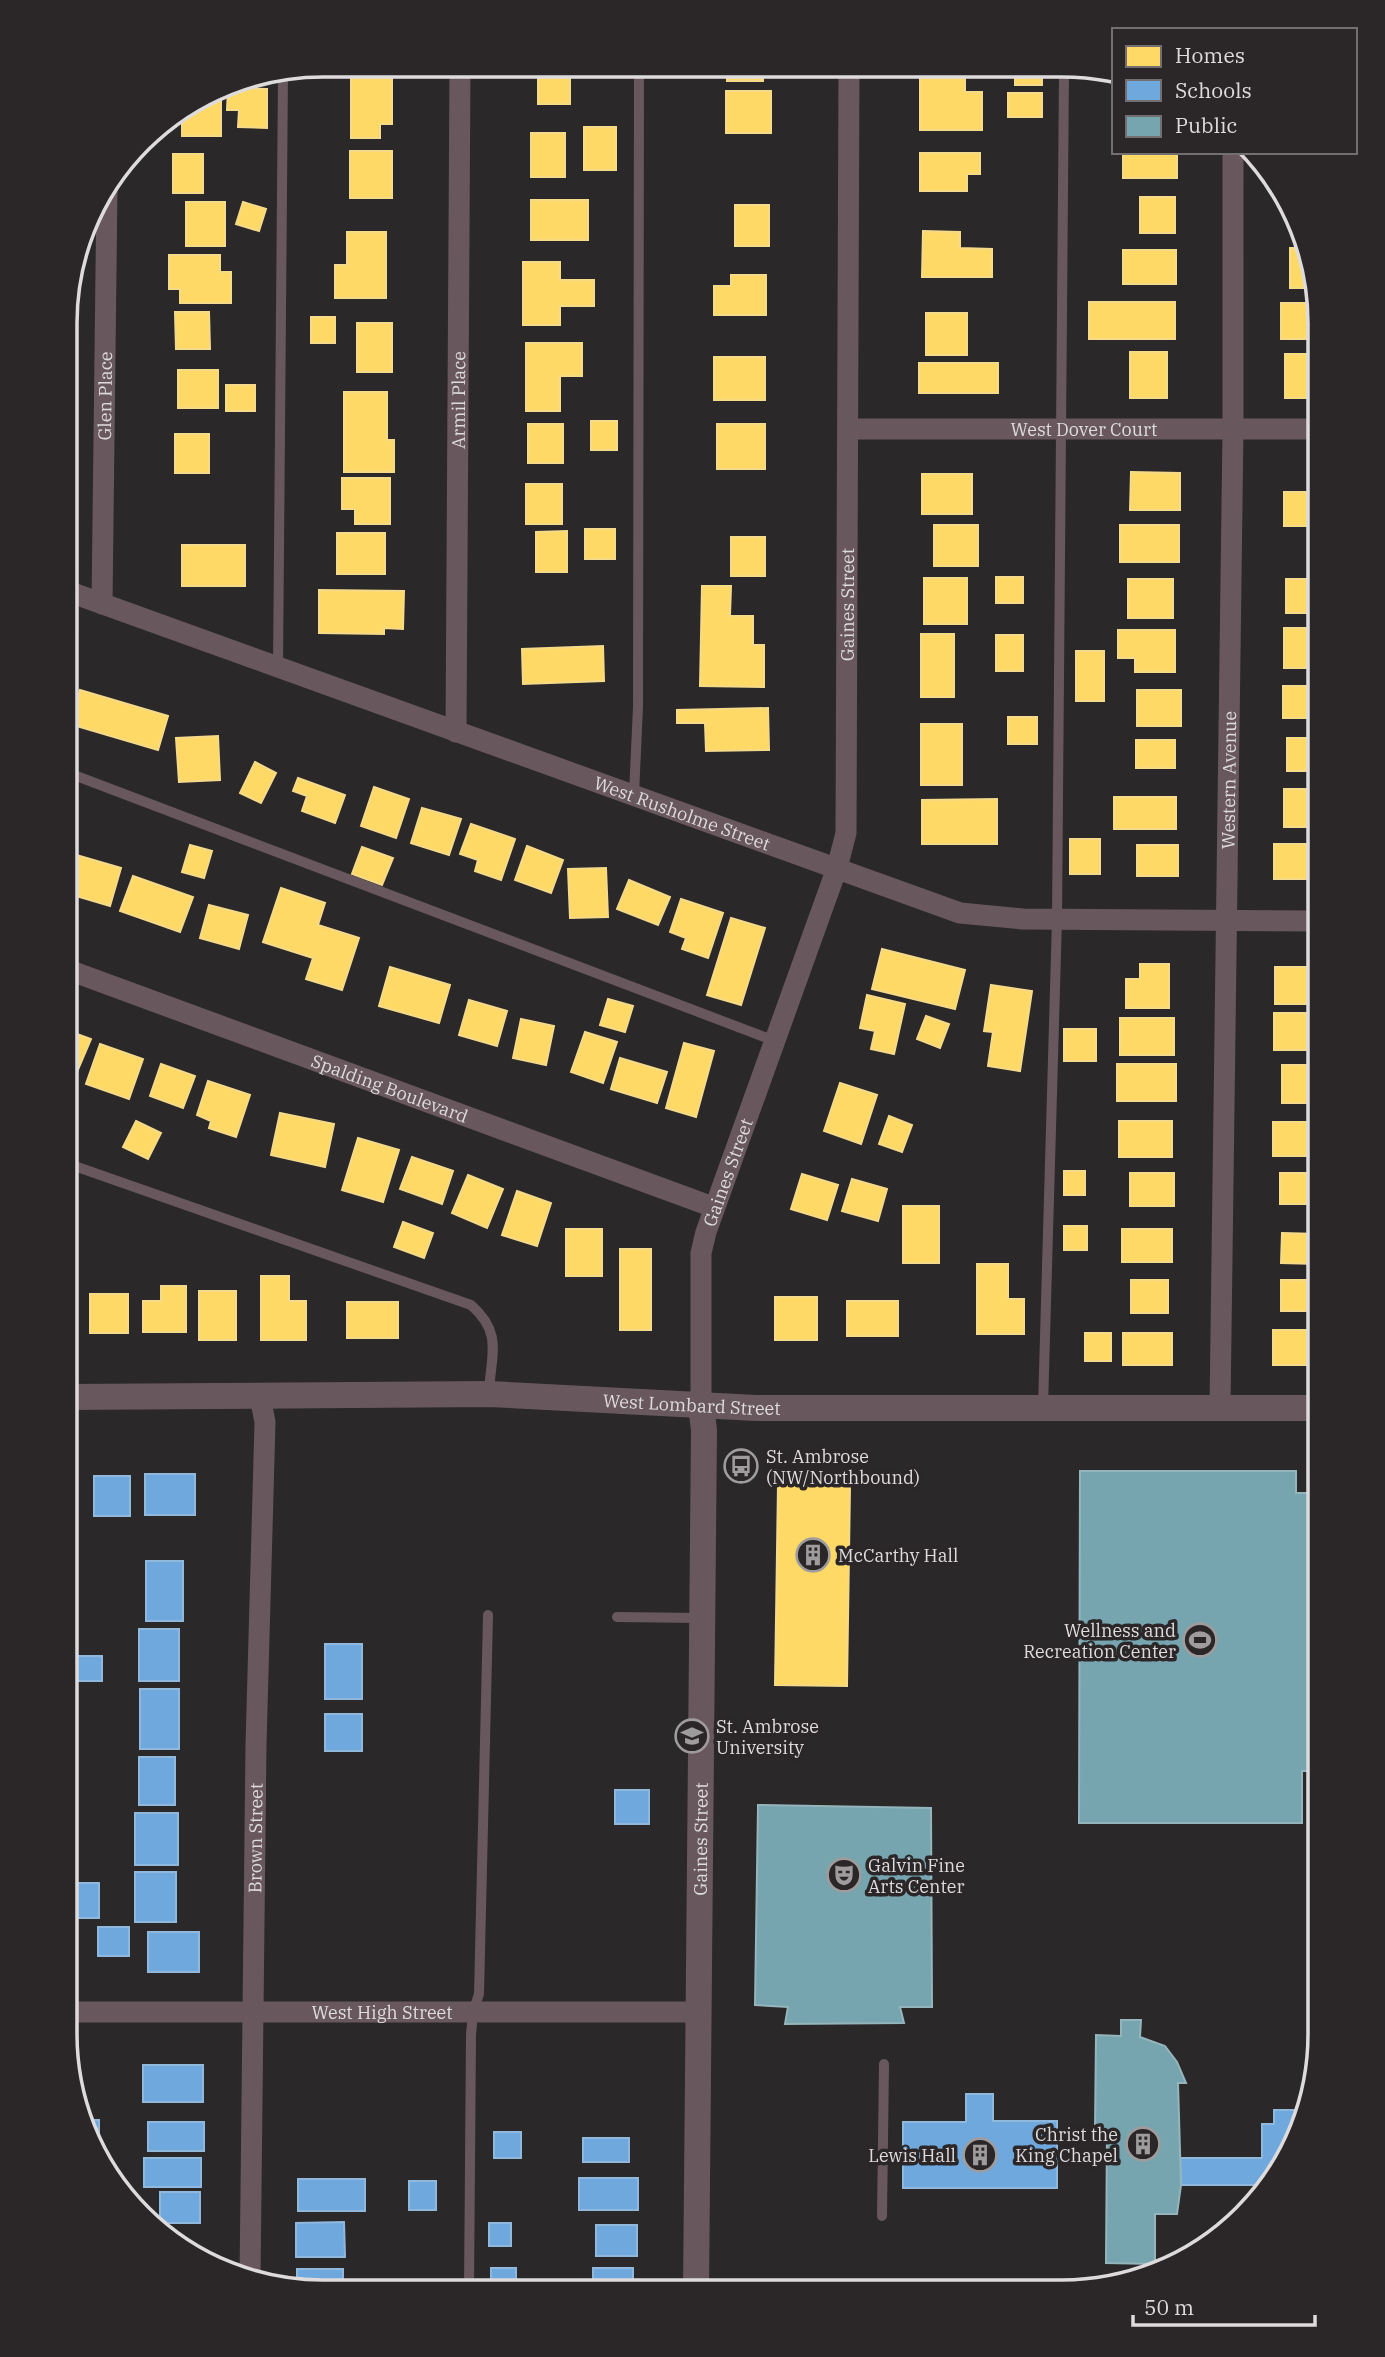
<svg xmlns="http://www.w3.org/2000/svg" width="1385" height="2357" font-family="'IBM Plex Serif',serif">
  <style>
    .homes { fill: #ffd966; stroke: #f5da89; stroke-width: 2 }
    .schools { fill: #6fa8dc; stroke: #90b7dc; stroke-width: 2 }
    .public { fill: #76a5af; stroke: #95b5bc; stroke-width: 2 }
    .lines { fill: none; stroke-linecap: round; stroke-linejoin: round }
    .service { stroke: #68585d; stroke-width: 10 }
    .minor { stroke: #68585d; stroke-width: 21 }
    .tertiary { stroke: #68585d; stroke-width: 26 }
    .labels { text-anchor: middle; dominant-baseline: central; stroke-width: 7; stroke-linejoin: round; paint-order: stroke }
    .street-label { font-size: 18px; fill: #dedbdc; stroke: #2b2728 }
    .poi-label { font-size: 18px; fill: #dedbdc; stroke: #2b2728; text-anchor: start }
    .rim { fill: none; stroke: #dedbdc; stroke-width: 3.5 }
  </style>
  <rect width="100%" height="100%" fill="#2a2829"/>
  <path class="homes" d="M 351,65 L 392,65 L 392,124 L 380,124 L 380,138 L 351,138 Z
    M 538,66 L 570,66 L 570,104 L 538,104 Z
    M 727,67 L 763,67 L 763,81 L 727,81 Z
    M 920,68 L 965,69 L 965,92 L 982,92 L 982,130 L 920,130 Z
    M 1015,69 L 1042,69 L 1042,85 L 1015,85 Z
    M 228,88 L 267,89 L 267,128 L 238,127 L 239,110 L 227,110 Z
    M 726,91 L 771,91 L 771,133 L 726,133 Z
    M 210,93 L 221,93 L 221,136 L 182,136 L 182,111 Z
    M 1008,93 L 1042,93 L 1042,117 L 1008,117 Z
    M 584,127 L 616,127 L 616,170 L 584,170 Z
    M 531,133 L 565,133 L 565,177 L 531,177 Z
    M 350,151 L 392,151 L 392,198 L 350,198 Z
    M 1123,152 L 1177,152 L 1177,178 L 1123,178 Z
    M 920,153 L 980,153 L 980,174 L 967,174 L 967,191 L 920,191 Z
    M 173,154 L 203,154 L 203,193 L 173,193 Z
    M 1140,197 L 1175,197 L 1175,233 L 1140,233 Z
    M 531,200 L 588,200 L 588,240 L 531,240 Z
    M 186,202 L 225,202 L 225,246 L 186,246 Z
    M 243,202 L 266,209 L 259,231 L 236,224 Z
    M 735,205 L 769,205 L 769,246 L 735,246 Z
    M 1292,211 L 1305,237 L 1292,237 Z
    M 923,231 L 960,232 L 960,248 L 992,249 L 992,277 L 922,277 Z
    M 347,232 L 386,232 L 386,298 L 335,298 L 335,265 L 347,265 Z
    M 1290,248 L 1308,248 L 1314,288 L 1290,288 Z
    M 1123,250 L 1176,250 L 1176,284 L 1123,284 Z
    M 169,255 L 220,255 L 220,272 L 231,272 L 231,303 L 180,303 L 180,289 L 169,289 Z
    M 523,262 L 560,262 L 560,280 L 594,280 L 594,306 L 560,306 L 560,325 L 523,325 Z
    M 731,275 L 766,275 L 766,315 L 714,315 L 714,286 L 731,286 Z
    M 1089,302 L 1175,302 L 1175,339 L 1089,339 Z
    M 1281,303 L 1317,303 L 1320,339 L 1281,339 Z
    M 175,312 L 209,312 L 210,349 L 176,349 Z
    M 926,313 L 967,313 L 967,355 L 926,355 Z
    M 311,317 L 335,317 L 335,343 L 311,343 Z
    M 357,323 L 392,323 L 392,372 L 357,372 Z
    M 526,343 L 582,343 L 582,376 L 560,376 L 560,411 L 526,411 Z
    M 1130,352 L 1167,352 L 1167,398 L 1130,398 Z
    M 1285,354 L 1320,354 L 1320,398 L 1285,398 Z
    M 714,357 L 765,357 L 765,400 L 714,400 Z
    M 919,363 L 998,363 L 998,393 L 919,393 Z
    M 178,370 L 218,370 L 218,408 L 178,408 Z
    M 226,385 L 255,385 L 255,411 L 226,411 Z
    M 344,392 L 387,392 L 387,440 L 394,440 L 394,472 L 344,472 Z
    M 591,421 L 617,421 L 617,450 L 591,450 Z
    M 528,424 L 563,424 L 563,463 L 528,463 Z
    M 717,424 L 765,424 L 765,469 L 717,469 Z
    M 175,434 L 209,434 L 209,473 L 175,473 Z
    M 1131,472 L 1180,473 L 1180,510 L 1130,510 Z
    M 922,474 L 972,474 L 972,514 L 922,514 Z
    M 342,478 L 390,478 L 390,524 L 355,524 L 355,509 L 342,509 Z
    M 526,484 L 562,484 L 562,524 L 526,524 Z
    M 1284,492 L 1320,492 L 1320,526 L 1284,526 Z
    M 934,525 L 978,525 L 978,566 L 934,566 Z
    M 1120,525 L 1179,525 L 1179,562 L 1120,562 Z
    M 585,529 L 615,529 L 615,559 L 585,559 Z
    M 567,531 L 567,572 L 536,572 L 536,532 Z
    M 337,533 L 385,533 L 385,574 L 337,574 Z
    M 731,537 L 765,537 L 765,576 L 731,576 Z
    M 182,545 L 245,545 L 245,586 L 182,586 Z
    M 996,577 L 1023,577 L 1023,603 L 996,603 Z
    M 924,578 L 967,578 L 967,624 L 924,624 Z
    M 1128,579 L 1173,579 L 1173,618 L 1128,618 Z
    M 1286,579 L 1320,579 L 1320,613 L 1286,613 Z
    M 702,586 L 731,586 L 730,616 L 753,616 L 753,645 L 764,645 L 764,687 L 700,686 Z
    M 319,590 L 404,591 L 403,629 L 384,628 L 384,634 L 319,633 Z
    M 1284,628 L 1320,628 L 1320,668 L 1284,668 Z
    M 1118,630 L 1175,630 L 1175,672 L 1135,672 L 1135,658 L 1118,658 Z
    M 921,634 L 954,634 L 954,697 L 921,697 Z
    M 996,635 L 1023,635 L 1023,671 L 996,671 Z
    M 603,646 L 604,681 L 523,684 L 522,649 Z
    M 1076,651 L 1104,651 L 1104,701 L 1076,701 Z
    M 1283,686 L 1320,686 L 1320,718 L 1283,718 Z
    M 80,690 L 168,716 L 158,750 L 70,724 Z
    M 1137,690 L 1181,690 L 1181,726 L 1137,726 Z
    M 768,708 L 769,750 L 706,751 L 705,723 L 677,723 L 677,710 Z
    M 1008,717 L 1037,717 L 1037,744 L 1008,744 Z
    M 921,724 L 962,724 L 962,785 L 921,785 Z
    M 218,736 L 220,780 L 179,782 L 176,738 Z
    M 1287,738 L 1320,738 L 1320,771 L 1287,771 Z
    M 1136,740 L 1175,740 L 1175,768 L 1136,768 Z
    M 255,762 L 276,773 L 261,803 L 240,793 Z
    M 298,778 L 345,795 L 335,823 L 302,811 L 307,796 L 293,791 Z
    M 374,787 L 409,799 L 396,838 L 361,826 Z
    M 1284,789 L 1320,789 L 1320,827 L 1284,827 Z
    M 1114,797 L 1176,797 L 1176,829 L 1114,829 Z
    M 997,799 L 997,844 L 922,844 L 922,800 Z
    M 422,808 L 461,819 L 449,855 L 411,843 Z
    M 471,824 L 515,839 L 501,880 L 475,871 L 478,860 L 460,854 Z
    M 1070,839 L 1100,839 L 1100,874 L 1070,874 Z
    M 1274,844 L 1320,844 L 1320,879 L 1274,879 Z
    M 190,845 L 212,851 L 204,878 L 182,872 Z
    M 1137,845 L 1178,845 L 1178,876 L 1137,876 Z
    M 527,846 L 563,860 L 551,893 L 515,880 Z
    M 362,847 L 393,858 L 382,885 L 352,874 Z
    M 66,852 L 121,868 L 110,906 L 66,893 Z
    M 606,868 L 608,917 L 570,918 L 568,869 Z
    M 133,876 L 193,897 L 180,932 L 120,911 Z
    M 629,880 L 670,897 L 658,925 L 617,909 Z
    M 281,888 L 325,903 L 318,925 L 359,938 L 342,990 L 306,979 L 313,958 L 263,942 Z
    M 681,899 L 723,913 L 708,958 L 682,949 L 686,938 L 670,932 Z
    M 209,905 L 248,915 L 239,949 L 200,938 Z
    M 731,918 L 765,928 L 741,1005 L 707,995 Z
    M 882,949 L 965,970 L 955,1009 L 872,989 Z
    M 1140,964 L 1169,964 L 1169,1008 L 1126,1008 L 1126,979 L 1140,979 Z
    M 390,967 L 450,985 L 439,1023 L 379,1006 Z
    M 1275,967 L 1320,967 L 1320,1004 L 1275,1004 Z
    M 991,985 L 1032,991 L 1020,1071 L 988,1066 L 993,1032 L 984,1031 Z
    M 867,995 L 905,1004 L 894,1054 L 871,1049 L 875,1031 L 860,1028 Z
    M 608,999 L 633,1006 L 625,1032 L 600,1025 Z
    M 469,1000 L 507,1011 L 497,1046 L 459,1035 Z
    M 1274,1013 L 1320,1013 L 1320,1050 L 1274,1050 Z
    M 926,1016 L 949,1024 L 940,1048 L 917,1039 Z
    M 1120,1018 L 1174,1018 L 1174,1055 L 1120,1055 Z
    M 521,1019 L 554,1026 L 546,1065 L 513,1058 Z
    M 1064,1029 L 1096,1029 L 1096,1061 L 1064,1061 Z
    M 66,1030 L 91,1039 L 77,1072 L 66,1067 Z
    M 585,1032 L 617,1042 L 603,1083 L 571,1072 Z
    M 684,1043 L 714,1051 L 696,1117 L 666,1108 Z
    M 100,1044 L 143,1059 L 129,1099 L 86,1084 Z
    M 620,1058 L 667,1072 L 657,1103 L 611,1089 Z
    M 161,1064 L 195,1076 L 183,1108 L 150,1096 Z
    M 1117,1064 L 1176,1064 L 1176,1101 L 1117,1101 Z
    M 1282,1065 L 1320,1065 L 1320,1103 L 1282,1103 Z
    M 208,1081 L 250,1095 L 236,1137 L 209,1128 L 211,1121 L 197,1115 Z
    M 840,1083 L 877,1095 L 861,1144 L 824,1131 Z
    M 280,1113 L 334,1124 L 325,1167 L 271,1155 Z
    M 889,1116 L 912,1125 L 902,1152 L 879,1144 Z
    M 136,1121 L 161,1133 L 148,1159 L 123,1147 Z
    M 1119,1121 L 1172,1121 L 1172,1157 L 1119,1157 Z
    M 1273,1122 L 1320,1122 L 1320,1156 L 1273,1156 Z
    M 358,1138 L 399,1150 L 383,1202 L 342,1190 Z
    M 412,1157 L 453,1171 L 442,1204 L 400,1189 Z
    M 1064,1171 L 1085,1171 L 1085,1195 L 1064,1195 Z
    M 1130,1173 L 1174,1173 L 1174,1206 L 1130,1206 Z
    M 1280,1173 L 1320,1173 L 1320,1204 L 1280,1204 Z
    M 802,1174 L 838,1185 L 827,1220 L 791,1209 Z
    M 468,1175 L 503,1189 L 487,1228 L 452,1213 Z
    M 852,1179 L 887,1189 L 878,1221 L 842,1211 Z
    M 517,1191 L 551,1203 L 537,1246 L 502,1235 Z
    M 903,1206 L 939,1206 L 939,1263 L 903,1263 Z
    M 403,1222 L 433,1233 L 424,1258 L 394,1247 Z
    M 1064,1226 L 1087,1226 L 1087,1250 L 1064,1250 Z
    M 566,1229 L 602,1229 L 602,1276 L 566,1276 Z
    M 1122,1229 L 1172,1229 L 1172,1262 L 1122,1262 Z
    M 1282,1233 L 1319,1234 L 1318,1264 L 1281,1263 Z
    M 620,1249 L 651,1249 L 651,1330 L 620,1330 Z
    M 977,1264 L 1008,1264 L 1008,1299 L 1024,1299 L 1024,1334 L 977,1334 Z
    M 261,1276 L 289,1276 L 289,1301 L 306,1301 L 306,1340 L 261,1340 Z
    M 1131,1280 L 1168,1280 L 1168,1313 L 1131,1313 Z
    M 1281,1280 L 1320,1280 L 1320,1311 L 1281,1311 Z
    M 161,1286 L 186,1286 L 186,1332 L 143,1332 L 143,1301 L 161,1301 Z
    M 199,1291 L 236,1291 L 236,1340 L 199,1340 Z
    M 90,1294 L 128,1294 L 128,1333 L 90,1333 Z
    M 775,1297 L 817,1297 L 817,1340 L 775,1340 Z
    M 847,1301 L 898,1301 L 898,1336 L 847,1336 Z
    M 347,1302 L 398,1302 L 398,1338 L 347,1338 Z
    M 66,1306 L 74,1306 L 74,1341 L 66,1341 Z
    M 1273,1330 L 1320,1330 L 1320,1365 L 1273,1365 Z
    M 1085,1333 L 1111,1333 L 1111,1361 L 1085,1361 Z
    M 1123,1333 L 1172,1333 L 1172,1365 L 1123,1365 Z
    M 778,1485 L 850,1486 L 847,1686 L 775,1685 Z"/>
  <path class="schools" d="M 145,1474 L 195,1474 L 195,1515 L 145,1515 Z
    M 94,1476 L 130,1476 L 130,1516 L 94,1516 Z
    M 146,1561 L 183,1561 L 183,1621 L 146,1621 Z
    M 139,1629 L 179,1629 L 179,1681 L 139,1681 Z
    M 325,1644 L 362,1644 L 362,1699 L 325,1699 Z
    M 76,1656 L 102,1656 L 102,1681 L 76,1681 Z
    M 140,1689 L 179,1689 L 179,1749 L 140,1749 Z
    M 325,1714 L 362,1714 L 362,1751 L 325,1751 Z
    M 139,1757 L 175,1757 L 175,1805 L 139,1805 Z
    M 615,1790 L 649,1790 L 649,1824 L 615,1824 Z
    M 135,1813 L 178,1813 L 178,1865 L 135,1865 Z
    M 135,1872 L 176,1872 L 176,1922 L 135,1922 Z
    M 74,1883 L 99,1883 L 99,1918 L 74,1918 Z
    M 98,1927 L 129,1927 L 129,1956 L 98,1956 Z
    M 148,1932 L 199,1932 L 199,1972 L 148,1972 Z
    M 143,2065 L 203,2065 L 203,2102 L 143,2102 Z
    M 966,2094 L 993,2094 L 993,2121 L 1057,2121 L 1057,2188 L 903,2188 L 903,2122 L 966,2122 Z
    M 1274,2110 L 1296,2110 L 1296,2121 L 1304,2121 L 1267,2191 L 1260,2198 L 1260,2185 L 1181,2185 L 1180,2158 L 1262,2158 L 1262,2124 L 1274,2124 Z
    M 80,2120 L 99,2120 L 99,2147 L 95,2147 Z
    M 148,2122 L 204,2122 L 204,2151 L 148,2151 Z
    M 494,2132 L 521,2132 L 521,2158 L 494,2158 Z
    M 583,2138 L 629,2138 L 629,2162 L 583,2162 Z
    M 144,2158 L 201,2158 L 201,2187 L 144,2187 Z
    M 579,2178 L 638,2178 L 638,2210 L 579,2210 Z
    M 298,2179 L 365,2179 L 365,2211 L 298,2211 Z
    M 409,2181 L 436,2181 L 436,2210 L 409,2210 Z
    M 160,2192 L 200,2192 L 200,2223 L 160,2223 Z
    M 344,2222 L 345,2257 L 296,2257 L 296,2223 Z
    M 489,2223 L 511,2223 L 511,2246 L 489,2246 Z
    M 596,2225 L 637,2225 L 637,2256 L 596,2256 Z
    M 491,2268 L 516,2268 L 516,2291 L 491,2291 Z
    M 593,2268 L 633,2268 L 633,2291 L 580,2291 L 580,2284 L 593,2284 Z
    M 297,2269 L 343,2269 L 343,2290 L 297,2290 Z
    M 827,2287 L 879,2288 L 879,2292 L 827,2292 Z"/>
  <path class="public" d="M 1080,1471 L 1296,1471 L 1296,1493 L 1320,1493 L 1320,1771 L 1302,1771 L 1302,1823 L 1079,1823 Z
    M 758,1805 L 931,1808 L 932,2007 L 900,2007 L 904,2023 L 785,2024 L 788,2007 L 755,2005 Z
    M 1121,2020 L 1141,2020 L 1140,2037 L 1165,2046 L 1177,2062 L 1186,2083 L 1178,2083 L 1181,2185 L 1177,2214 L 1155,2214 L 1155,2264 L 1106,2263 L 1107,2131 L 1095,2131 L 1096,2035 L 1121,2036 Z"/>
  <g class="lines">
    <path class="service" d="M 278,668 L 283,73
      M 66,772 L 775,1041
      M 634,794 L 638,707 L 639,67
      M 66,1163 L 471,1305 C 503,1333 491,1354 489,1392
      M 1043,1407 L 1057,919 L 1064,69
      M 617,1617 L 701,1618
      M 882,2216 L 884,2064
      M 469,2291 L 471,2035 L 473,2012 L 479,1994 L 488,1615"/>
    <g class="minor">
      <path id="s1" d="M 848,429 L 1320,429"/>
      <path id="s2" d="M 67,591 L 960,913 L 1023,919 L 1320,921"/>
      <path id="s3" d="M 102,604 L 107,188"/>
      <path id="s4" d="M 456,732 L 460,66"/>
      <path id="s5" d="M 66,969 L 713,1207"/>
      <path id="s6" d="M 701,1406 L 701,1253 L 706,1232 L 837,868 L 846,833 L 849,68"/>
      <path id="s7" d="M 1220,1408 L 1233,429 L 1233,152"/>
      <path id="s8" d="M 65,2012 L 698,2012"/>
      <path id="s9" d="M 250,2279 L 256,1745 L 265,1422 L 260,1397"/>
    </g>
    <g class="tertiary">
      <path id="s10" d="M 66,1397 L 489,1394 L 756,1408 L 1320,1408"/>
      <path id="s11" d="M 696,2291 L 704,1430 L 701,1406"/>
    </g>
  </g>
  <defs>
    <symbol id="bus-ring" viewBox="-11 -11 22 22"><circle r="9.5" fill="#2b2728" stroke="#9f9c9d" stroke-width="1.5"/><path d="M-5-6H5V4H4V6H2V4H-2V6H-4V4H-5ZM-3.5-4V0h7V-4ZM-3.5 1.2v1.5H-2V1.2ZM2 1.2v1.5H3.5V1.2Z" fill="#9f9c9d"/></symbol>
    <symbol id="building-ring" viewBox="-11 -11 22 22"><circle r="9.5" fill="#2b2728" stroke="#9f9c9d" stroke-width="1.5"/><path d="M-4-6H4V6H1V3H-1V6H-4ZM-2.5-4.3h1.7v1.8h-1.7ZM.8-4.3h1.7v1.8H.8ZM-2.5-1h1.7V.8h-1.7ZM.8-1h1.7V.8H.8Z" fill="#9f9c9d"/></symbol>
    <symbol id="stadium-ring" viewBox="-11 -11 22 22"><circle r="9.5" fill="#2b2728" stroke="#9f9c9d" stroke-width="1.5"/><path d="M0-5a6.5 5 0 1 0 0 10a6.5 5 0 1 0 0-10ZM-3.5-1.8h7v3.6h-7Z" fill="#9f9c9d"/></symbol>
    <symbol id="university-ring" viewBox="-11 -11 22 22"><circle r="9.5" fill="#2b2728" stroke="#9f9c9d" stroke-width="1.5"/><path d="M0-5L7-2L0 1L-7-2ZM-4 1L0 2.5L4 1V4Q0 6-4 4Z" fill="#9f9c9d"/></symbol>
    <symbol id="theatre-ring" viewBox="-11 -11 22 22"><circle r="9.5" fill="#2b2728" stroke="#9f9c9d" stroke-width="1.5"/><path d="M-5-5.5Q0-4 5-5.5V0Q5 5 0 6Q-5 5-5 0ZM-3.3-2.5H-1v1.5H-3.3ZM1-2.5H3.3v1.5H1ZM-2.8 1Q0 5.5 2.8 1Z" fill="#9f9c9d"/></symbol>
  </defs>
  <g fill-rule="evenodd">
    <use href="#bus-ring" x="722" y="1447" width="38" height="38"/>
    <use href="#building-ring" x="794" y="1536" width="38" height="38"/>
    <use href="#stadium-ring" x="1181" y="1621" width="38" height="38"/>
    <use href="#university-ring" x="673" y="1717" width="38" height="38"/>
    <use href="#theatre-ring" x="825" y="1856" width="38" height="38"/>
    <use href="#building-ring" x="1124" y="2125" width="38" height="38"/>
    <use href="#building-ring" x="961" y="2136" width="38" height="38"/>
  </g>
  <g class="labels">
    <g class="street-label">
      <text stroke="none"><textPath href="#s3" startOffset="208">Glen Place</textPath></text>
      <text stroke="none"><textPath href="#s4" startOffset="332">Armil Place</textPath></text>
      <text stroke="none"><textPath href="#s1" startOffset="236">West Dover Court</textPath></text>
      <text stroke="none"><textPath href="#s6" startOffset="826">Gaines Street</textPath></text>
      <text stroke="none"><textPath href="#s7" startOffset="628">Western Avenue</textPath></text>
      <text stroke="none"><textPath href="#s2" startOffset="654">West Rusholme Street</textPath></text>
      <text stroke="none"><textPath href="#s5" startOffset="345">Spalding Boulevard</textPath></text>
      <text stroke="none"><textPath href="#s6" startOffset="238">Gaines Street</textPath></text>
      <text stroke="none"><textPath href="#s10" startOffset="626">West Lombard Street</textPath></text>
      <text stroke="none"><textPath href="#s9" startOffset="441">Brown Street</textPath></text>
      <text stroke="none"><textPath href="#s11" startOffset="452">Gaines Street</textPath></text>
      <text stroke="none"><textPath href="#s8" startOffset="317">West High Street</textPath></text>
    </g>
    <g class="poi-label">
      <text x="766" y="1456">St. Ambrose<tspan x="766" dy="21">(NW/Northbound)</tspan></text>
      <text x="838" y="1555">McCarthy Hall</text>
      <text x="1176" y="1630" text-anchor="end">Wellness and<tspan x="1176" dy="21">Recreation Center</tspan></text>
      <text x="716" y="1726">St. Ambrose<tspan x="716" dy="21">University</tspan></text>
      <text x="868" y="1865">Galvin Fine<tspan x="868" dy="21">Arts Center</tspan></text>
      <text x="1118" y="2134" text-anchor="end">Christ the<tspan x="1118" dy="21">King Chapel</tspan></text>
      <text x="956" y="2155" text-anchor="end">Lewis Hall</text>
    </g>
  </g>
  <path d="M0 0H1385V2357H0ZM323 77H1062A246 246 0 0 1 1308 323V2034A246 246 0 0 1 1062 2280H323A246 246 0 0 1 77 2034V323A246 246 0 0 1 323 77Z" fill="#2b2728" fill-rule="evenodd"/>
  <path class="rim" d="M323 77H1062A246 246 0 0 1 1308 323V2034A246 246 0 0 1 1062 2280H323A246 246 0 0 1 77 2034V323A246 246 0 0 1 323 77Z"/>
  <rect x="1112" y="28" width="245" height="126" fill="#2b2728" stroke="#736f70" stroke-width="2"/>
  <rect x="1126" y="46" width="35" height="21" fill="#ffd966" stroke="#736f70" stroke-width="2"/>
  <text x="1175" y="63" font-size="21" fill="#dedbdc">Homes</text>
  <rect x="1126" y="80" width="35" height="21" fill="#6fa8dc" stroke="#736f70" stroke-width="2"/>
  <text x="1175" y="98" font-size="21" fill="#dedbdc">Schools</text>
  <rect x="1126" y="116" width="35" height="21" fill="#76a5af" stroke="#736f70" stroke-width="2"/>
  <text x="1175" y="133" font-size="21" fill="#dedbdc">Public</text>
  <path d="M1133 2315v10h182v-10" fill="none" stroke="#dedbdc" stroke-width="3.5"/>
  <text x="1144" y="2315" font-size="21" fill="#dedbdc" stroke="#2b2728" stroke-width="5" paint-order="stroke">50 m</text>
</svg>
